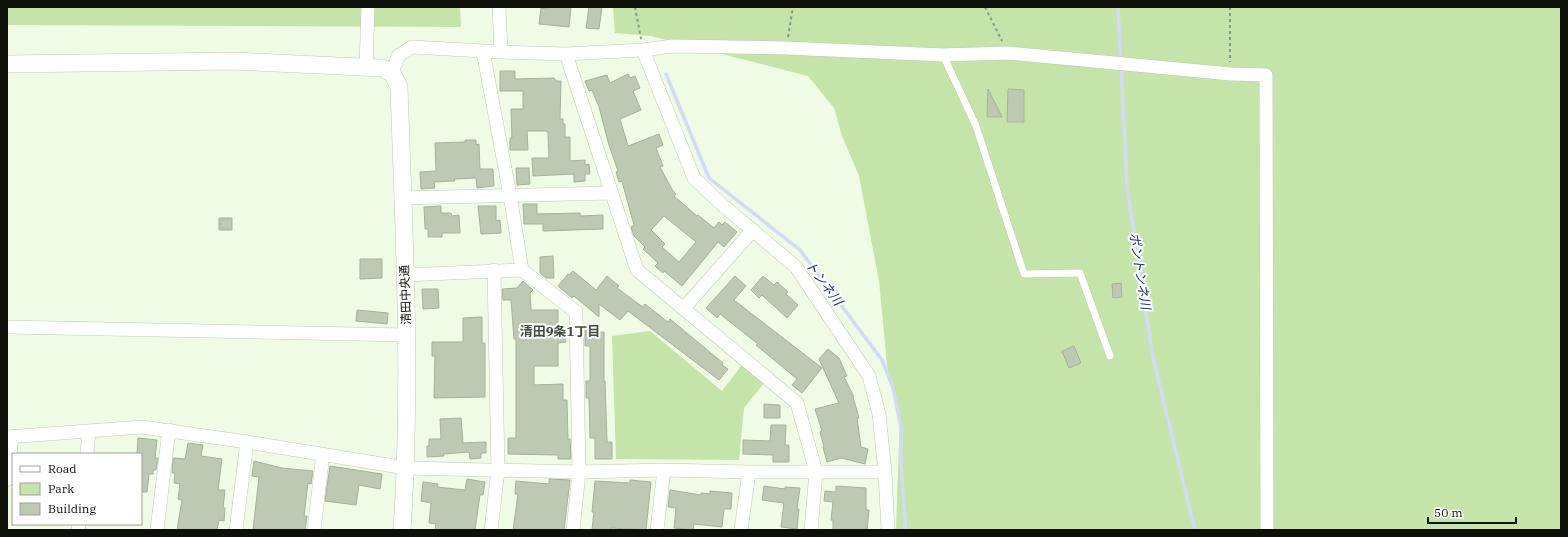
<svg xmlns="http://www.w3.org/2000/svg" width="1568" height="537" font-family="'IBM Plex Serif','Noto Sans JP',serif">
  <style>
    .green { fill: #c5e4a9 }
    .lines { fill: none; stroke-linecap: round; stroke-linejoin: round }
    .stream { stroke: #d1dbf6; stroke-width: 3.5 }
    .building { fill: #bdc9b3; stroke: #a5b19b; fill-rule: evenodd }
    .service-casing { stroke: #becab4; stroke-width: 8 }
    .minor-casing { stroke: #becab4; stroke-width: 14 }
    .tertiary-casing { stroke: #becab4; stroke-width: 18 }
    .path { stroke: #8d9585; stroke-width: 2; stroke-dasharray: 3 3; stroke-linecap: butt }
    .service { stroke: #fff; stroke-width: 7 }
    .minor { stroke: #fff; stroke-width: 13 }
    .tertiary { stroke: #fff; stroke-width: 17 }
    .labels { text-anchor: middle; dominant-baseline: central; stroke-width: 4; stroke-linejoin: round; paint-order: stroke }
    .street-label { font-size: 12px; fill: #0d110a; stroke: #fff }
    .water-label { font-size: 13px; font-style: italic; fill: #202f78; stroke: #fff }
    .neighbourhood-label { font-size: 13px; font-weight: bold; fill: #424c3a; stroke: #fff }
  </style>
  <rect width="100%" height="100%" fill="#effbe4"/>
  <path class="green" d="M 7,7 L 460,7 L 461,27 L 7,25 Z
    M 613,7 L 1561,7 L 1561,530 L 896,530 L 900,414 L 888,375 L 879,281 L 859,176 L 842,136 L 834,108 L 808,76 L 651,36 L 615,33 Z
    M 650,331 L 722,391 L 742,365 L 764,383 L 744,408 L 739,460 L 616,459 L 612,336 Z"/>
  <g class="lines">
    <path class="stream" d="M 1118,7 L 1127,186 L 1153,358 L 1195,530
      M 666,74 L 709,178 L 800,250 L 882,360 L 893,388 L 901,427 L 901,463 L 905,518 L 905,530"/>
  </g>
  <path class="building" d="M 548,7 L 571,7 L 569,27 L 539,24 L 541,8 L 547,9 Z
    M 589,7 L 602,7 L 599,29 L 586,28 Z
    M 500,71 L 515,71 L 515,79 L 554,78 L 557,81 L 561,81 L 560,119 L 563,119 L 563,124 L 565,124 L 565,137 L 570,137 L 570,161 L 585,160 L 585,165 L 589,164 L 590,174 L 585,174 L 585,181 L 574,182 L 574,174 L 533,176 L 532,158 L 549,158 L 548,132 L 546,131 L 527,131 L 528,150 L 510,150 L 510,138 L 512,138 L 511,109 L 523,109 L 523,91 L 500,91 Z
    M 628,74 L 630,78 L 635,76 L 640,88 L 633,91 L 641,110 L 620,119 L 628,146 L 659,134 L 663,145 L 656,148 L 663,166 L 660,167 L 673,191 L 676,194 L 674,196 L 697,216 L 698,215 L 714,228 L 719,222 L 722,225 L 725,222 L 737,232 L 724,247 L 718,242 L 682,286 L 664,271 L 663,273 L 655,266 L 658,263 L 643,249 L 645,247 L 634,236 L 631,227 L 634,225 L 629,207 L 622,181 L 619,182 L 616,172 L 618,171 L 609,145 L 599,107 L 592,90 L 589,91 L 585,81 L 607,75 L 610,83 ZM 664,216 L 696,242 L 679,262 L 662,247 L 665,244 L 651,230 Z
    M 988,89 L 1002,117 L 987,117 Z
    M 1008,89 L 1024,90 L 1024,122 L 1007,122 Z
    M 465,140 L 476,140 L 476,145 L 479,144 L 480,169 L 493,169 L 494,186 L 477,188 L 476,178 L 454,179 L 455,181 L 434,182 L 435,188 L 421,189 L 420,172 L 436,171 L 435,143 L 465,142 Z
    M 516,168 L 529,168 L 530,184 L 517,185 Z
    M 523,204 L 537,204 L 537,214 L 580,213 L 580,216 L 603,215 L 603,229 L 543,231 L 543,224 L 524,224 Z
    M 441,206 L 441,213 L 451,213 L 452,216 L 459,215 L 460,233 L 442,233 L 442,237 L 428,237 L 428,229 L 425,229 L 424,207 Z
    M 478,206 L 496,206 L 496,221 L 500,220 L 501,233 L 481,234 Z
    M 219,218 L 232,218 L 232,230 L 219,230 Z
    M 553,256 L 554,278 L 546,278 L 540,273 L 540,257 Z
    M 360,259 L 382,259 L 382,278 L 360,279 Z
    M 573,271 L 596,290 L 607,276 L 619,286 L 617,288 L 640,305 L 643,307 L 645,304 L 668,322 L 670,319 L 723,363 L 722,365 L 728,369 L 719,380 L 628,311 L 620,320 L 599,304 L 599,317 L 574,296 L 572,298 L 558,286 L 568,274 L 569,275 Z
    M 735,276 L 746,286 L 734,300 L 822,368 L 802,393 L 792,385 L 797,379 L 756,345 L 758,344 L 720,314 L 717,318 L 706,308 Z
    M 763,276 L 774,285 L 777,282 L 788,292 L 786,294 L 798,305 L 787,318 L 762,295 L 759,298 L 751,290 Z
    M 523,281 L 533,290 L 530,293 L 531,310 L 558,310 L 558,332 L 565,332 L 566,342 L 558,343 L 558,366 L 534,366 L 534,385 L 563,384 L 563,400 L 567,400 L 568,439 L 570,439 L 571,459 L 558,459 L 558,455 L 508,454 L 508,438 L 516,438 L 516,339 L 514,339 L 511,300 L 503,300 L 502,289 L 517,288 Z
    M 1121,283 L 1122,297 L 1113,298 L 1112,284 Z
    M 422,289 L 438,289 L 439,308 L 423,309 Z
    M 357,310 L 388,313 L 387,324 L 356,321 Z
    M 482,317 L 482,343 L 485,343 L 485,397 L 434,398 L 435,356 L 432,356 L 432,342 L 463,342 L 463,318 Z
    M 585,325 L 595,325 L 595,328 L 599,328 L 599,332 L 604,332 L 604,381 L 605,381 L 607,442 L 612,442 L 612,459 L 595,459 L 595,438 L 590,438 L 589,398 L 586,398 L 586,381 L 590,381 L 590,346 L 585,346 Z
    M 1074,346 L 1081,363 L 1069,368 L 1062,351 Z
    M 828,349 L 839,358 L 847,376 L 844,377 L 854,397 L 853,397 L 859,418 L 857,418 L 861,447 L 868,449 L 865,464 L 841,458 L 827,462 L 823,447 L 824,447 L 820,432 L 822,431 L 815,409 L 839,403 L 819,359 Z
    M 764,404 L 780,405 L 780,418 L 764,418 Z
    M 461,418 L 463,443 L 486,442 L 486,453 L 481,453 L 481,458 L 470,459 L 469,452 L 443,454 L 444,456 L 427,457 L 427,446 L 429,446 L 429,439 L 441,439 L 440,419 Z
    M 771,425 L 786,425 L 785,445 L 789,445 L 789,462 L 773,462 L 773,455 L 743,454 L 743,440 L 770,441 Z
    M 138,438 L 157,440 L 155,458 L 158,458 L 156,470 L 153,470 L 153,474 L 149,474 L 147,492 L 141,492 L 141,454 L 137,454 Z
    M 188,443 L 203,445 L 201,456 L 222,459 L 218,490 L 225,490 L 223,508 L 225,508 L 224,521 L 219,520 L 217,530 L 177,530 L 182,500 L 178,499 L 180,484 L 174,483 L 175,473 L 172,473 L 173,460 L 174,458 L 185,459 Z
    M 254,461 L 282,468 L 313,471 L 311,484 L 308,483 L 304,516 L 307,516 L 305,530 L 253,530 L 259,477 L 252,476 Z
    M 330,466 L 382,474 L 380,489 L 359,485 L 356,505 L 325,501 Z
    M 467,479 L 485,482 L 483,495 L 480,495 L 475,530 L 435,530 L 436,524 L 429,523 L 431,503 L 421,501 L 423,482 L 438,484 L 437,487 L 465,490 Z
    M 549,479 L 570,480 L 564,530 L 513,530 L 518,494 L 515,494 L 516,481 L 549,484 Z
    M 630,480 L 651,482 L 646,530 L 611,528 L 611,530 L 592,530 L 594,512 L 592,512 L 595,481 L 630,483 Z
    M 764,486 L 785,489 L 785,487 L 800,488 L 797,509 L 799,509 L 797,529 L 781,527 L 784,503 L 762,500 Z
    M 836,486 L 866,488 L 866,510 L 869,510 L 867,530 L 833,530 L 833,520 L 831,520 L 833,502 L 824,501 L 825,491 L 836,492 Z
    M 670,490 L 701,495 L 701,493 L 710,494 L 710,491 L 732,493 L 731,509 L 724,509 L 722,527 L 694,524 L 693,530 L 674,528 L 676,508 L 668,507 Z"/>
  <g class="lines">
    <defs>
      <path id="service" d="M 943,55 L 976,126 L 1024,274 L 1080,273 L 1110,356"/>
      <path id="minor" d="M 499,7 L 501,52
        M 643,50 L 672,46 L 786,48 L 943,55 L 1008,53 L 1231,74 L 1266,75 L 1267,530
        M 483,51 L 510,195 L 522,270
        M 566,54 L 637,270 L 797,403 L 816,472 L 811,530
        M 366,67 L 368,7
        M 392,73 L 398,56 L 412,47 L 501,52 L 566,54 L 643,50 L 694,178 L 719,202 L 796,267 L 869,376 L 879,414 L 885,472 L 888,530
        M 402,198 L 611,193
        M 404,275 L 522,270 L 576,312 L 579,472 L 573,530
        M 684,308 L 753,230
        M 7,327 L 406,335
        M 7,437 L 142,427 L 247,442 L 406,468 L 579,472 L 664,470 L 749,472 L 741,530
        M 87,454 L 89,431
        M 749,472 L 885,472
        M 7,480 L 12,437
        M 78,530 L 79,524
        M 157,530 L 169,430
        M 236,530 L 247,442
        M 314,530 L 323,454
        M 491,530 L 498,470 L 494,270
        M 657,530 L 664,470"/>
      <path id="tertiary" d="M 7,64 L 234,61 L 382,68 L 392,73 L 399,87 C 404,234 412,382 402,530"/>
    </defs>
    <use href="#service" class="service-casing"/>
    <use href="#minor" class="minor-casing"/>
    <use href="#tertiary" class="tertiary-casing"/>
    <path class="path" d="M 635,7 L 641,39
      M 985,7 L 1002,41
      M 1230,7 L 1230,62
      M 788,37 L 793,7"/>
    <use href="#service" class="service"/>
    <use href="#minor" class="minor"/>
    <use href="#tertiary" class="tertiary"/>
  </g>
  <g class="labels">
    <g class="street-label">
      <text transform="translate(405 295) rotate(-92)">清田中央通</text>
    </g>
    <g class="water-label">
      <text transform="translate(1140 271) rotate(81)">ポントンネ川</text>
      <text transform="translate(824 283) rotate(53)">トンネ川</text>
    </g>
    <g class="neighbourhood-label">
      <text x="560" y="331">清田9条1丁目</text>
    </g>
  </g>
  <rect width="1568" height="537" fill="none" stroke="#0d110a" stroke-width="16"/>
  <rect x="12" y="453" width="130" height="72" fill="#ffffff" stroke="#9ea09d"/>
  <rect x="20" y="466" width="20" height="6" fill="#ffffff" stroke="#9ea09d"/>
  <text x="48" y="473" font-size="12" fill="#0d110a">Road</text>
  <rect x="20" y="483" width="20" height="12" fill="#c5e4a9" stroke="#9ea09d"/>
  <text x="48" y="493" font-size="12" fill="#0d110a">Park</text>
  <rect x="20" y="503" width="20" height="12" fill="#bdc9b3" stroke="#9ea09d"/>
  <text x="48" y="513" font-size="12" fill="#0d110a">Building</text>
  <path d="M1428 517v6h88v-6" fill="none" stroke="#0d110a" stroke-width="2"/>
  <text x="1434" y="517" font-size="12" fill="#0d110a" stroke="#ffffff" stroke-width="3" paint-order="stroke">50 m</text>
</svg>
